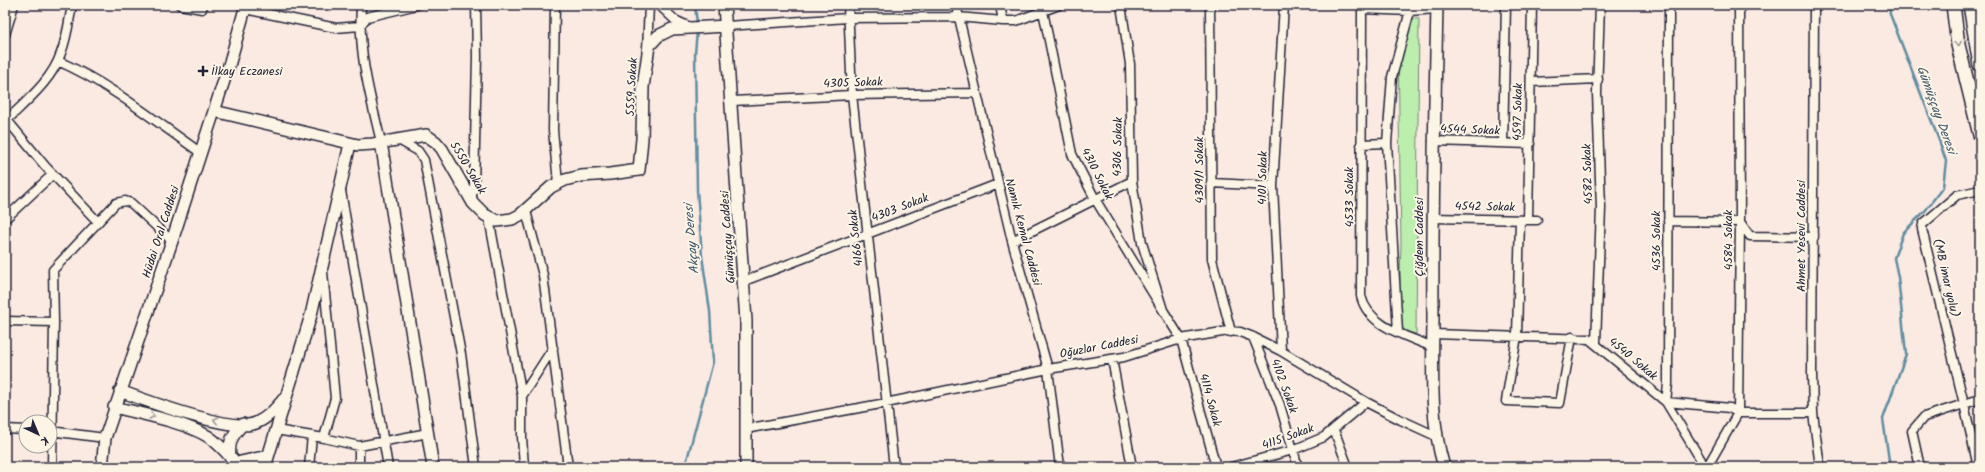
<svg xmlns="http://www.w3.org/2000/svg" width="1985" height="472" font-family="Kalam,sans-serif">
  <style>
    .green { fill: #bceead; stroke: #6f8874 }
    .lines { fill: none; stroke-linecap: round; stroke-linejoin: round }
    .stream { stroke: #5f8da2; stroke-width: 2.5 }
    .street-casing { stroke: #22223b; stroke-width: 11 }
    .secondary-casing { stroke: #22223b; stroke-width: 14 }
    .primary-casing { stroke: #22223b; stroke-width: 16 }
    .street { stroke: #fcf5e5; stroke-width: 8 }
    .secondary { stroke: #fcf5e5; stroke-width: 11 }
    .primary { stroke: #fcf5e5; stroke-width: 13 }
    .oneway { stroke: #9a9698 }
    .poi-dot { fill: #22223b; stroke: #fcf5e5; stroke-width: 1.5 }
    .labels { text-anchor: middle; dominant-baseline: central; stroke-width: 4; stroke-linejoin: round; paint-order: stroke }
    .poi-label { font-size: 12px; fill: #22223b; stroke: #fcf5e5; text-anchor: start }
    .street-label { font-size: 12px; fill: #22223b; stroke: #fcf5e5 }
    .water-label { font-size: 13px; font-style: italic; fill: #40576f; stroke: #fcf5e5 }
  </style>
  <rect width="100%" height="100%" fill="#fbeae2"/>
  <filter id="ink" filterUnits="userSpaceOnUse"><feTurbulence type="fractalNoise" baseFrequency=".025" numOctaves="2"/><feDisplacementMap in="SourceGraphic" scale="8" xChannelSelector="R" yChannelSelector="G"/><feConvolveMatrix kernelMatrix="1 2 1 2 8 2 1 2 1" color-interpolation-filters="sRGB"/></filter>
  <g filter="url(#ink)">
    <path class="green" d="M 1403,18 L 1419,19 L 1416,334 L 1406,332 L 1400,324 L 1399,307 L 1401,244 L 1398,47 Z"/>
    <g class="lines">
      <path class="stream" d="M 695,5 L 697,24
        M 1889,5 L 1890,14 L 1940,143 L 1946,161 L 1943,187 L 1925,211 L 1903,233 L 1894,258 L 1898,277 L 1906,354 L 1883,419 L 1890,467
        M 685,467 L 713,362 L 710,311 L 702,256 L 697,190 L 695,53 L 697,31"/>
      <defs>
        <path id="street" d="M 180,5 L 202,9 L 203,5
          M 361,5 C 358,54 370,95 381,142
          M 555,5 L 553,130 L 558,183
          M 659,5 L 675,20 L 690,27
          M 848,5 L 852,95 L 894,467
          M 956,5 L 1012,241 L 1048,369 L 1060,467
          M 1000,5 L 1003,21
          M 1210,5 L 1212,259 L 1231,332
          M 1362,5 L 1361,296 C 1368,327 1407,336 1433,347
          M 1669,5 L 1668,384 L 1666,402 L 1701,460 L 1703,467
          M 1814,5 L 1812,374 L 1813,413 L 1820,467
          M 245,9 L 336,28 L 360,26 L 367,17 L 417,5
          M 1362,9 L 1410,11 L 1436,9
          M 1043,11 L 1072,154 L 1095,199 L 1163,310
          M 726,26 L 848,18 L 958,17 L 1003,21 L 1016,21 L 1059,5
          M 5,35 L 14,5
          M 647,50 L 649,5
          M 58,61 C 109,83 155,121 201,153
          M 1531,82 L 1598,79
          M 732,101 L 852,95 L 976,93
          M 7,120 L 45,166 L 98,222
          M 5,122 C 25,102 52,81 61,53 C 67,38 69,21 72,5
          M 397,139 L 418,151 L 424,160 L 461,354 L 476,467
          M 1433,141 L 1530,144
          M 1503,143 L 1506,5
          M 1361,144 L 1387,143
          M 1132,181 L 1142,243 L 1163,310 L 1181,339 L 1216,467
          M 1211,183 L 1273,186
          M 341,191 L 388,467
          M 471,199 L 474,188 L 477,57 L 476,5
          M 526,211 L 543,275 L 568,467
          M 489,218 L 522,396 L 522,437 L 524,467
          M 1432,218 L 1537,220
          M 5,219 L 53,174
          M 1520,220 L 1517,336 L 1506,401 L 1560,403 L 1572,337
          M 1528,220 L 1532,5
          M 1668,221 L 1740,222 L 1750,236 L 1814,237
          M 1012,241 L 1132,181 L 1130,64 L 1121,5
          M 323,272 L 335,398 L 324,438
          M 744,281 L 998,184
          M 5,321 L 54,322
          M 1398,332 L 1387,143 L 1392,77 L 1410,11
          M 1433,334 L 1589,339 L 1666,402 L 1730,408 L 1738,413 L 1813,413
          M 1253,337 L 1280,405 L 1298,467
          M 1596,343 L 1601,208 L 1597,93 L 1600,5
          M 1281,351 L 1273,186 L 1284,5
          M 1112,359 L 1132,467
          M 522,396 L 553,348
          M 5,429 L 26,430
          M 745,429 L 886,403 L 1048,369 L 1124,357 L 1181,339 L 1228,331 L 1240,332 L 1253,337 L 1281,351 L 1366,402 L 1401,420 L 1436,436
          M 276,430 L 324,438 L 359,446 L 428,433
          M 1334,430 L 1348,467
          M 50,431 L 105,438
          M 359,446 L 359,467
          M 52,467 L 54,322 L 53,270 L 116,203 L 125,201 L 131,203 L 172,241
          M 309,467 L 312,436
          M 1231,467 L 1293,450 L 1324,437 L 1366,402
          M 1707,467 L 1738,413 L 1740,222 L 1739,5
          M 1920,467 L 1912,431 L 1924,417 L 1964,404 L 1922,229 L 1923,224 L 1957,195 L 1980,190
          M 1978,467 L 1964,404 L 1980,399"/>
        <path id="secondary" d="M 724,5 L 746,321 L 746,467
          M 1437,5 C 1435,108 1432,211 1433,314 C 1433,364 1429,418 1444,467
          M 214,111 L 358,145 L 373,144 L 426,135 L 436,142 L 442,149 L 473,203 L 485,215 L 497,221 L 512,219 L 520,215 L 551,187 L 565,180 L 581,176 L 610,174 L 639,170 L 642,139 L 643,87 L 649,46 L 658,36 L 672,29 L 726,26
          M 381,142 L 433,467
          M 120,391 C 147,401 233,433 256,423 C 268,418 276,408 284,399
          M 114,407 C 142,414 185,422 209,437 C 221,445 230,457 240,467
          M 230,456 C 228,442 233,434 243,424
          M 236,463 L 268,456
          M 102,467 L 105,438 L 172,241 L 230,62 L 246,5
          M 265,467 L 311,315 L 350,144"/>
        <path id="primary" d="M 1953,5 L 1958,45 L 1980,135
          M 1970,5 L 1980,65"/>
      </defs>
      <use href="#street" class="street-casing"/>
      <use href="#secondary" class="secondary-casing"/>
      <use href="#primary" class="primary-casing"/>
      <use href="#street" class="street"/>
      <use href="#secondary" class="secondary"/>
      <use href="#primary" class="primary"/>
    </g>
    <defs><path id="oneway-chevron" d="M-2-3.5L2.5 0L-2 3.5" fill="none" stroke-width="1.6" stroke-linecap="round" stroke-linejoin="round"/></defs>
    <g class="oneway">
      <use href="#oneway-chevron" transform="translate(1958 44) rotate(80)"/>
      <use href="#oneway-chevron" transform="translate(152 416) rotate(14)"/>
      <use href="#oneway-chevron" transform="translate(216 420) rotate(-167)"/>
    </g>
  </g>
  <path class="poi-dot" d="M201 65h4v4h4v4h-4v4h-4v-4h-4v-4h4z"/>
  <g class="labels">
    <g class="poi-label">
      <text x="211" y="71">İlkay Eczanesi</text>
    </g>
    <g class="street-label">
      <text transform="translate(853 83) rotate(-2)">4305 Sokak</text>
      <text transform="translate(632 87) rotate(-87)">5559 Sokak</text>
      <text transform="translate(1518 112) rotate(-89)">4597 Sokak</text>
      <text transform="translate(1470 130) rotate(2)">4544 Sokak</text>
      <text transform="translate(1118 147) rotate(-89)">4306 Sokak</text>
      <text transform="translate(468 168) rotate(59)">5550 Sokak</text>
      <text transform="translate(1199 170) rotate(-90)">4309/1 Sokak</text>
      <text transform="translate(1097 174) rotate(63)">4310 Sokak</text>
      <text transform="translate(1588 174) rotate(-92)">4582 Sokak</text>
      <text transform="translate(1263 178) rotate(-89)">4101 Sokak</text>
      <text transform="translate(1349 197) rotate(-90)">4533 Sokak</text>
      <text transform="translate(1485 207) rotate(1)">4542 Sokak</text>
      <text transform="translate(900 208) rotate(-21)">4303 Sokak</text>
      <text transform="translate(161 232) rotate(-72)">Hüdai Oral Caddesi</text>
      <text transform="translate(1023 232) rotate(75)">Namık Kemal Caddesi</text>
      <text transform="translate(1801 236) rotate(-90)">Ahmet Yesevi Caddesi</text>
      <text transform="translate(728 237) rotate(-94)">Gümüşçay Caddesi</text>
      <text transform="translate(1419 237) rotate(-90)">Çiğdem Caddesi</text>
      <text transform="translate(856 238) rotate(-96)">4166 Sokak</text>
      <text transform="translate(1728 240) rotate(-90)">4584 Sokak</text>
      <text transform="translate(1656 241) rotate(-90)">4536 Sokak</text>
      <text transform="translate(1946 278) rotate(77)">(MB imar yolu)</text>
      <text transform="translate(1099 347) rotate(-11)">Oğuzlar Caddesi</text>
      <text transform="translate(1633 359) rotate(40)">4540 Sokak</text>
      <text transform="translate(1284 386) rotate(70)">4102 Sokak</text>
      <text transform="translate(1210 400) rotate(75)">4114 Sokak</text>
      <text transform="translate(1288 437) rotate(-20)">4115 Sokak</text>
    </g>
    <g class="water-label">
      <text transform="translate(1936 110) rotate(70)">Gümüşçay Deresi</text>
      <text transform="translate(692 239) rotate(-95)">Akçay Deresi</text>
    </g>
  </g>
  <rect width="1985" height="472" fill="none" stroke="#fcf5e5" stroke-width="20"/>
  <rect x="10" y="10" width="1965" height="452" fill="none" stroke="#22223b" stroke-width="1.5" filter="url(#ink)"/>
  <g transform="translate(38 434) rotate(136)"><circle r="19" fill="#fcf5e5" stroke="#a5a1a1"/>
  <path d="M0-3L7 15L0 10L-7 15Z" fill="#22223b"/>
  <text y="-6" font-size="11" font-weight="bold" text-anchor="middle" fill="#22223b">K</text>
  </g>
</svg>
